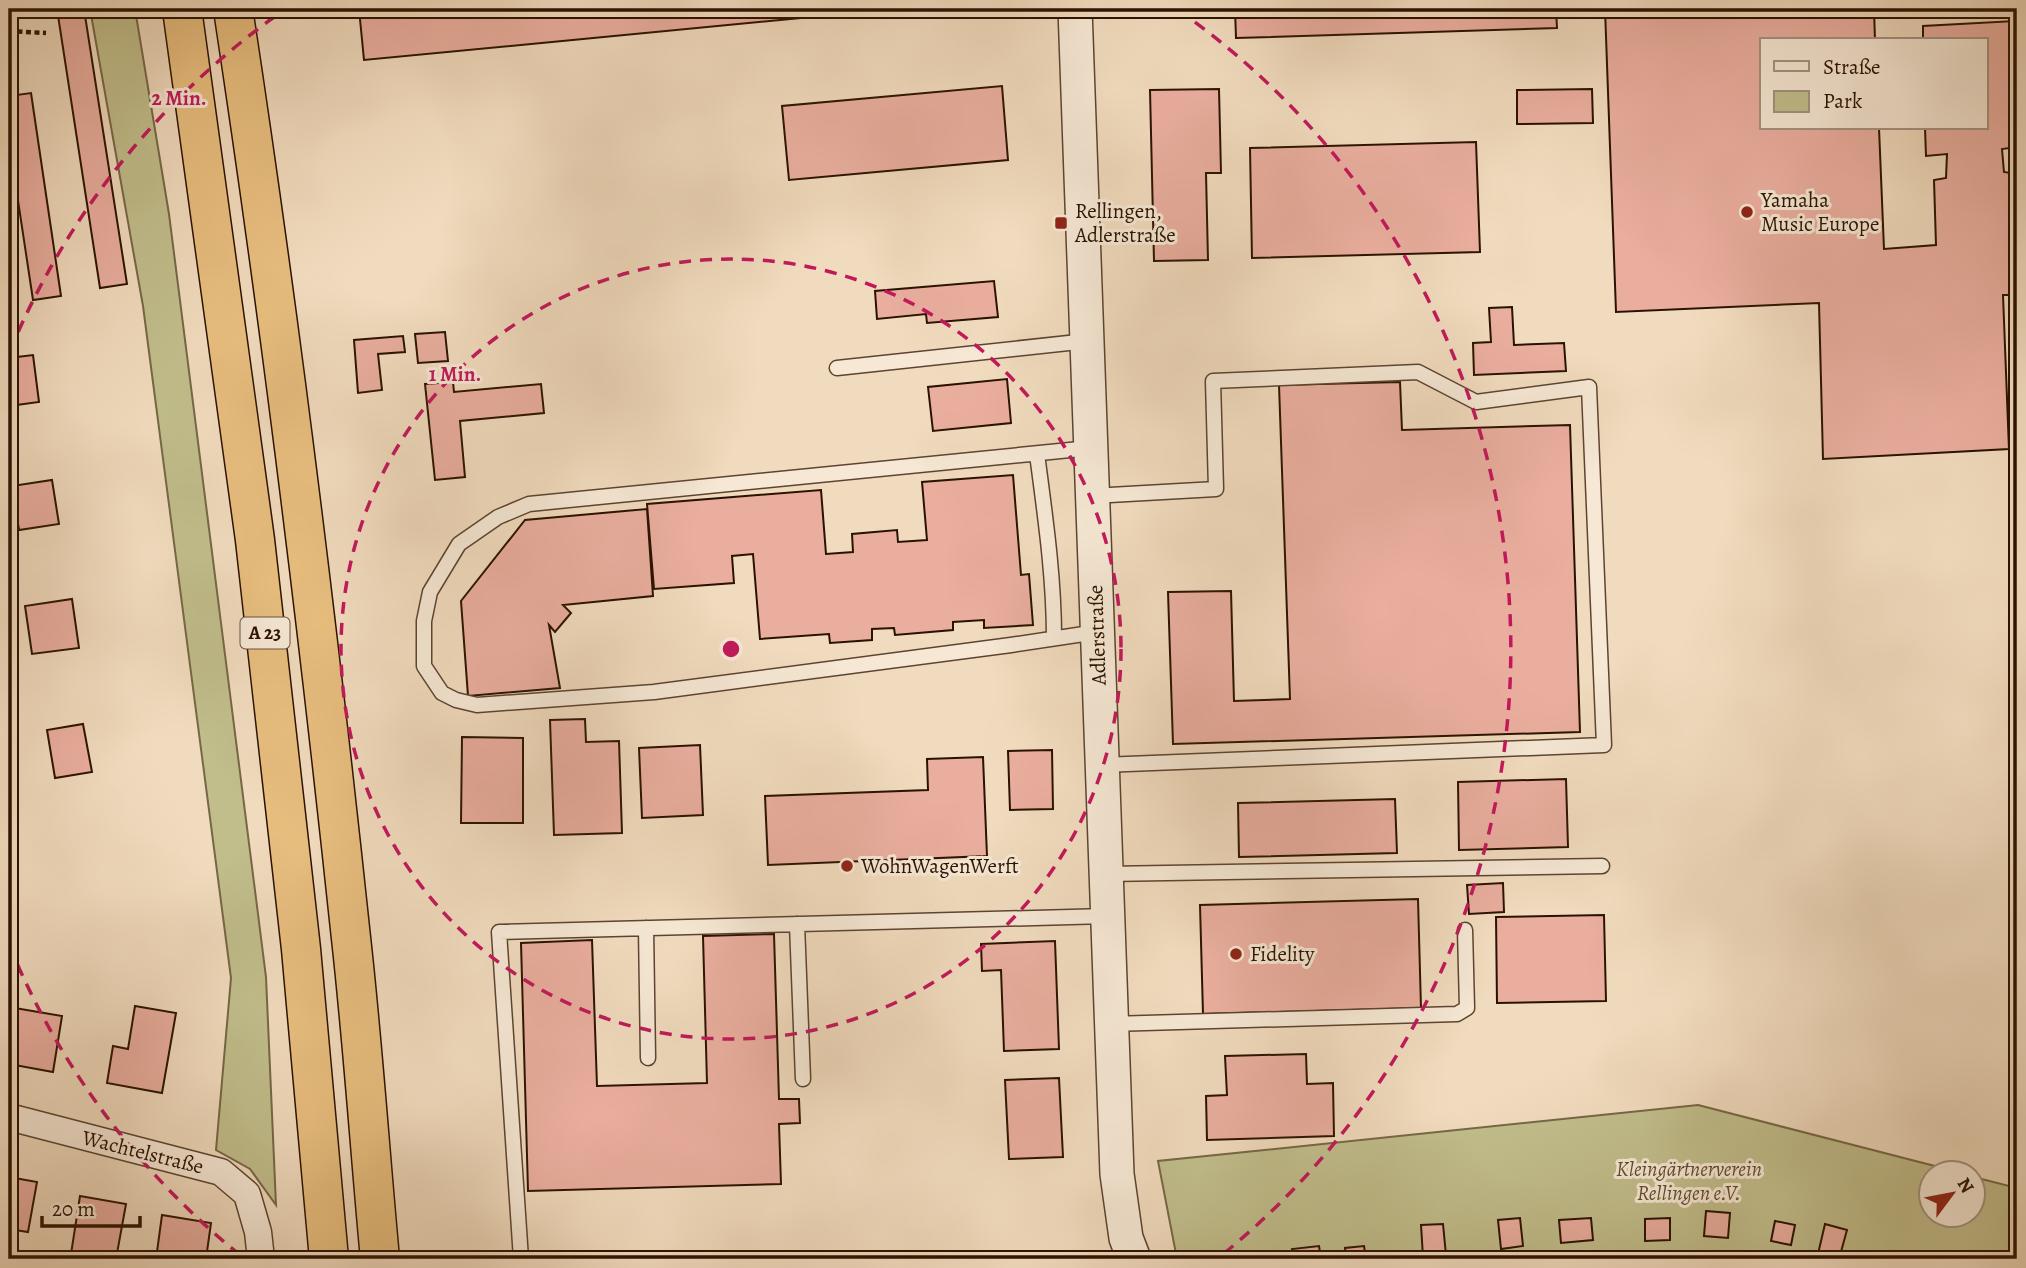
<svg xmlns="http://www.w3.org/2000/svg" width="2026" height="1268" font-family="Alegreya,serif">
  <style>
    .green { fill: #c1be8c; stroke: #766846; stroke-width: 2 }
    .building { fill: #eaae9f; stroke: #2b1200; stroke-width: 2 }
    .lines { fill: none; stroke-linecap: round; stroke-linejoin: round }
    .service-casing { stroke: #5c4430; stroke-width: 17 }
    .minor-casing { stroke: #5c4430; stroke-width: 29 }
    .tertiary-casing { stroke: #5c4430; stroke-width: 36 }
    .motorway-casing { stroke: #2b1200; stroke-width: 41 }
    .path { stroke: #2b1200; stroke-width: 4.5; stroke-dasharray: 5 3.5; stroke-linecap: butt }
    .service { stroke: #f6e8d5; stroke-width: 14 }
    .minor { stroke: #f6e8d5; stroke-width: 26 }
    .tertiary { stroke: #f6e8d5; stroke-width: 33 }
    .motorway { stroke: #e8be7f; stroke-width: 38 }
    .ring { fill: none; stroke: #c2185b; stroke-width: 3.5; stroke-dasharray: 12 9 }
    .poi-dot { fill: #8f2418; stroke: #f6e8d5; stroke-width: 2.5 }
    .labels { text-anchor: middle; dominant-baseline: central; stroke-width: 6; stroke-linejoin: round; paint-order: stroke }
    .shield { fill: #f6e8d5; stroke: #685240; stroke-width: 2 }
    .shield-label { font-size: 19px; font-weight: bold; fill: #2b1200 }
    .poi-label { font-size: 21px; fill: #2b1200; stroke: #f6e8d5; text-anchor: start }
    .street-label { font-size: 21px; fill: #2b1200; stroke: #f6e8d5 }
    .park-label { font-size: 21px; font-style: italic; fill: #604e31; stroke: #f6e8d5 }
    .centre { fill: #c2185b; stroke: #f6e8d5; stroke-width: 3.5 }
    .ring-label { font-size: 21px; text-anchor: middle; font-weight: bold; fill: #c2185b; stroke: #f6e8d5; stroke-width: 6; stroke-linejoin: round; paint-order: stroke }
  </style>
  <rect width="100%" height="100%" fill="#f1dbbe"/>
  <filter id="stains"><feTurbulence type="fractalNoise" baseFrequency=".00286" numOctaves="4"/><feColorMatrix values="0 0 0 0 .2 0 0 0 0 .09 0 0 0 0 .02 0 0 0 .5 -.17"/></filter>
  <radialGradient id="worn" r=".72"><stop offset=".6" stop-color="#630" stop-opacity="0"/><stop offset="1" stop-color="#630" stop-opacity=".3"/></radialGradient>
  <path class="green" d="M 90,9 L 135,9 L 169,214 L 266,977 L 276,1205 L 250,1169 L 216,1150 L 231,978 L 143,306 Z
    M 1698,1105 L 1962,1173 L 1932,1174 L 1932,1216 L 1974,1216 L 1974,1177 L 2017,1188 L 2017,1259 L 1177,1259 L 1158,1161 Z"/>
  <path class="building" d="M 57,9 L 84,9 L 127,284 L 100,288 Z
    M 359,9 L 895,9 L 364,60 Z
    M 1235,9 L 1556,9 L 1557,28 L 1236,38 Z
    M 1605,9 L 1874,9 L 1875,40 L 1762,40 L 1762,128 L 1879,128 L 1884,249 L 1936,245 L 1934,180 L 1946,178 L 1947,154 L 1926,156 L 1925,128 L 1986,128 L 1986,40 L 1923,40 L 1923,26 L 2015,21 L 2017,147 L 2002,149 L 2004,172 L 2017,174 L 2017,295 L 2003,295 L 2009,449 L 1823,459 L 1819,303 L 1616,312 Z
    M 1002,86 L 1008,160 L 789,180 L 782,106 Z
    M 1219,89 L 1221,173 L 1206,173 L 1208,260 L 1154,261 L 1150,90 Z
    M 1592,89 L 1593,123 L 1517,124 L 1517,90 Z
    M 31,93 L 61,296 L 33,300 L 9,141 L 9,96 Z
    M 1476,142 L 1480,252 L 1252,258 L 1250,148 Z
    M 994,281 L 998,317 L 927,323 L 926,314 L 877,319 L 875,291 Z
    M 1512,307 L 1514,345 L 1564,343 L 1566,371 L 1474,375 L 1473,343 L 1491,342 L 1489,308 Z
    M 445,332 L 448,361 L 418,363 L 415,334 Z
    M 403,336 L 405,352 L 378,354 L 382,390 L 358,393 L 354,340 Z
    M 33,355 L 39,402 L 9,406 L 9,358 Z
    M 1007,379 L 1011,423 L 933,431 L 928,387 Z
    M 453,382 L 454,392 L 541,384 L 544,413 L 460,421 L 465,477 L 435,480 L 425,384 Z
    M 1400,382 L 1402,430 L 1570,425 L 1580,732 L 1173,744 L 1168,592 L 1231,591 L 1234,701 L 1290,699 L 1279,385 Z
    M 1013,475 L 1021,575 L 1029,574 L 1033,625 L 984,628 L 984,620 L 953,622 L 953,630 L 895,635 L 894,628 L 872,629 L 872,640 L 830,643 L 829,634 L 760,639 L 753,554 L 732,556 L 734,583 L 654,589 L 647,504 L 821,490 L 826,554 L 853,552 L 852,534 L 897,530 L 898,542 L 927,540 L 922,482 Z
    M 52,480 L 59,524 L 19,530 L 12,486 Z
    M 647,509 L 653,596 L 563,605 L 571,613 L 555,632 L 549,625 L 560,688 L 468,696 L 461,601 L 525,520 Z
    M 72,599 L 79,648 L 32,654 L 25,606 Z
    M 585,719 L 586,742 L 619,741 L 622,833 L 554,835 L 550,720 Z
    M 83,724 L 92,772 L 55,778 L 47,730 Z
    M 462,737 L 523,738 L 523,823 L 461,823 Z
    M 700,745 L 703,815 L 642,818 L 639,748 Z
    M 1052,750 L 1053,809 L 1010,810 L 1008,751 Z
    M 983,757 L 987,856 L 768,865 L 765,796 L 928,790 L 927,759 Z
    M 1566,779 L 1568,847 L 1459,850 L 1458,782 Z
    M 1395,799 L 1397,853 L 1239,857 L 1238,803 Z
    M 1503,883 L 1504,912 L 1469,914 L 1467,885 Z
    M 1418,899 L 1421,1008 L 1203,1014 L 1200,905 Z
    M 1604,915 L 1606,1001 L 1497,1003 L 1496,917 Z
    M 774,934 L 779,1099 L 799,1099 L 800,1123 L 779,1124 L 781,1184 L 528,1191 L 521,943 L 592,940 L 597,1086 L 707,1083 L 703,936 Z
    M 1055,941 L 1059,1049 L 1004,1051 L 1001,970 L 982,971 L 981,944 Z
    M 135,1006 L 176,1013 L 162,1093 L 107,1083 L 113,1046 L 128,1049 Z
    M 9,1007 L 62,1016 L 53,1072 L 9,1064 Z
    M 1306,1054 L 1307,1084 L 1333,1083 L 1334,1136 L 1207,1140 L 1206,1096 L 1227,1095 L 1225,1056 Z
    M 1059,1078 L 1063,1157 L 1009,1159 L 1005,1080 Z
    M 9,1177 L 37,1182 L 28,1232 L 9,1229 Z
    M 80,1196 L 126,1204 L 116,1259 L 100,1259 L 71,1254 Z
    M 1706,1211 L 1730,1213 L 1728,1238 L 1704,1236 Z
    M 162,1215 L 211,1223 L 206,1259 L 156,1259 Z
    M 1520,1218 L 1523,1246 L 1501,1249 L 1498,1220 Z
    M 1591,1218 L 1593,1240 L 1561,1243 L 1559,1220 Z
    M 1670,1218 L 1670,1240 L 1645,1241 L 1645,1219 Z
    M 1775,1221 L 1795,1225 L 1791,1245 L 1771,1241 Z
    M 1443,1224 L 1446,1255 L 1423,1257 L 1421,1225 Z
    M 1825,1224 L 1847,1230 L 1839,1259 L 1818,1254 Z
    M 1319,1246 L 1321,1259 L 1294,1259 L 1292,1249 Z
    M 1364,1246 L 1366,1259 L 1346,1259 L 1345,1248 Z
    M 1891,1251 L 1913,1258 L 1913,1259 L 1889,1259 Z
    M 812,1252 L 812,1259 L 766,1259 L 765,1258 Z"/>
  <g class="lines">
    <defs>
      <path id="service" d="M 837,368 L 1087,341
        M 1090,448 L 529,504 L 498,517 L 459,544 L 430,592 L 424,621 L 424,666 L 442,693 L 456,700 L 477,705 L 654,692 L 1011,645 L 1097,632
        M 1037,454 C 1045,515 1054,576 1054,638
        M 1092,496 L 1216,489 L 1213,381 L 1418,372 L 1476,402 L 1589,387 L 1604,745 L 1102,765
        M 1106,874 L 1602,866
        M 797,924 L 803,1079
        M 646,928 L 648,1058
        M 1111,1024 L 1457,1014 L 1467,1008 L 1465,930
        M 521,1259 L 499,932 L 1107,916"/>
      <path id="minor" d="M 9,1117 L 221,1172 L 247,1194 L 258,1232 L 261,1259"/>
      <path id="tertiary" d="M 1075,9 L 1117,1174 L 1126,1238 L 1134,1259"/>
      <path id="motorway" d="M 182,9 L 255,540 L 301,949 L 329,1259
        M 233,9 C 280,317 318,627 351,938 C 363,1045 370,1152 380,1259"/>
    </defs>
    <use href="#service" class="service-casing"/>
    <use href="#minor" class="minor-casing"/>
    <use href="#tertiary" class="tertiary-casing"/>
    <use href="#motorway" class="motorway-casing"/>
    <path class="path" d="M 9,31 L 46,33"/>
    <use href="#service" class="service"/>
    <use href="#minor" class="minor"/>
    <use href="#tertiary" class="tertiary"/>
    <use href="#motorway" class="motorway"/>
  </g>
  <g class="ring">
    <circle cx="731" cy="649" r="390"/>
    <path d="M240 1255A780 780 0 0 1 10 947M10 351A780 780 0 0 1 284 10M1178 10A780 780 0 0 1 1222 1255"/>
  </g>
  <g class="poi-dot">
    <circle cx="1747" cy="212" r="7"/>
    <rect x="1054" y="216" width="14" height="14" rx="3.5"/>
    <circle cx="847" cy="866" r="7"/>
    <circle cx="1236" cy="954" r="7"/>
  </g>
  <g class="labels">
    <rect class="shield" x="240.5" y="617.5" width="49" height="31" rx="5"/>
    <g class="shield-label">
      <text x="265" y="633">A 23</text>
    </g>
    <g class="poi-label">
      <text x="1761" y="200">Yamaha<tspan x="1761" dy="24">Music Europe</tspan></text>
      <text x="1075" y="211">Rellingen,<tspan x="1075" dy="24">Adlerstraße</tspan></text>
      <text x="861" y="866">WohnWagenWerft</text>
      <text x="1250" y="954">Fidelity</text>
    </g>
    <g class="street-label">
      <text transform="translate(1097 635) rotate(-92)">Adlerstraße</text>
      <text transform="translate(143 1152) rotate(14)">Wachtelstraße</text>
    </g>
    <g class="park-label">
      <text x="1689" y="1169">Kleingärtnerverein<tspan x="1689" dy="24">Rellingen e.V.</tspan></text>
    </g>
  </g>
  <circle cx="731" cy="649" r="10" class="centre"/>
  <g class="ring-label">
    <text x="179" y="105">2 Min.</text>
    <text x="455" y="381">1 Min.</text>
  </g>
  <rect width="2026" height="1268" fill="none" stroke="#f1dbbe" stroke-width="35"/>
  <rect x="10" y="10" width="2005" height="1247" fill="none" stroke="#2b1200" stroke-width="3.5"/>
  <rect x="18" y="18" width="1991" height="1233" fill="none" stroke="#2b1200" stroke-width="2"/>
  <rect x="1760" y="38" width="228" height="91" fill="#f6e8d5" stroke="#a59280" stroke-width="2"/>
  <rect x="1774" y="61" width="35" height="10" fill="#f6e8d5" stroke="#a59280" stroke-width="2"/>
  <text x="1823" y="74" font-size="21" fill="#2b1200">Straße</text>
  <rect x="1774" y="91" width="35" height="21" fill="#c1be8c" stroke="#a59280" stroke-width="2"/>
  <text x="1823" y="108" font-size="21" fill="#2b1200">Park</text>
  <g transform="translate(1952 1194) rotate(58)"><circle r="33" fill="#f6e8d5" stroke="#a59280" stroke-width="2"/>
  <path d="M0-5L12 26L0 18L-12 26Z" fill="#8f2418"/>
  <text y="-10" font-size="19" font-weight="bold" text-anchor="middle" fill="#2b1200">N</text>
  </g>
  <path d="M42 1216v10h98v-10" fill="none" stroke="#2b1200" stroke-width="3.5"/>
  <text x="52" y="1216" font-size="21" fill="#2b1200" stroke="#f6e8d5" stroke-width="5" paint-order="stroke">20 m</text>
  <rect width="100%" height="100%" filter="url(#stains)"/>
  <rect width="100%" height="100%" fill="url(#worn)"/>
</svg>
